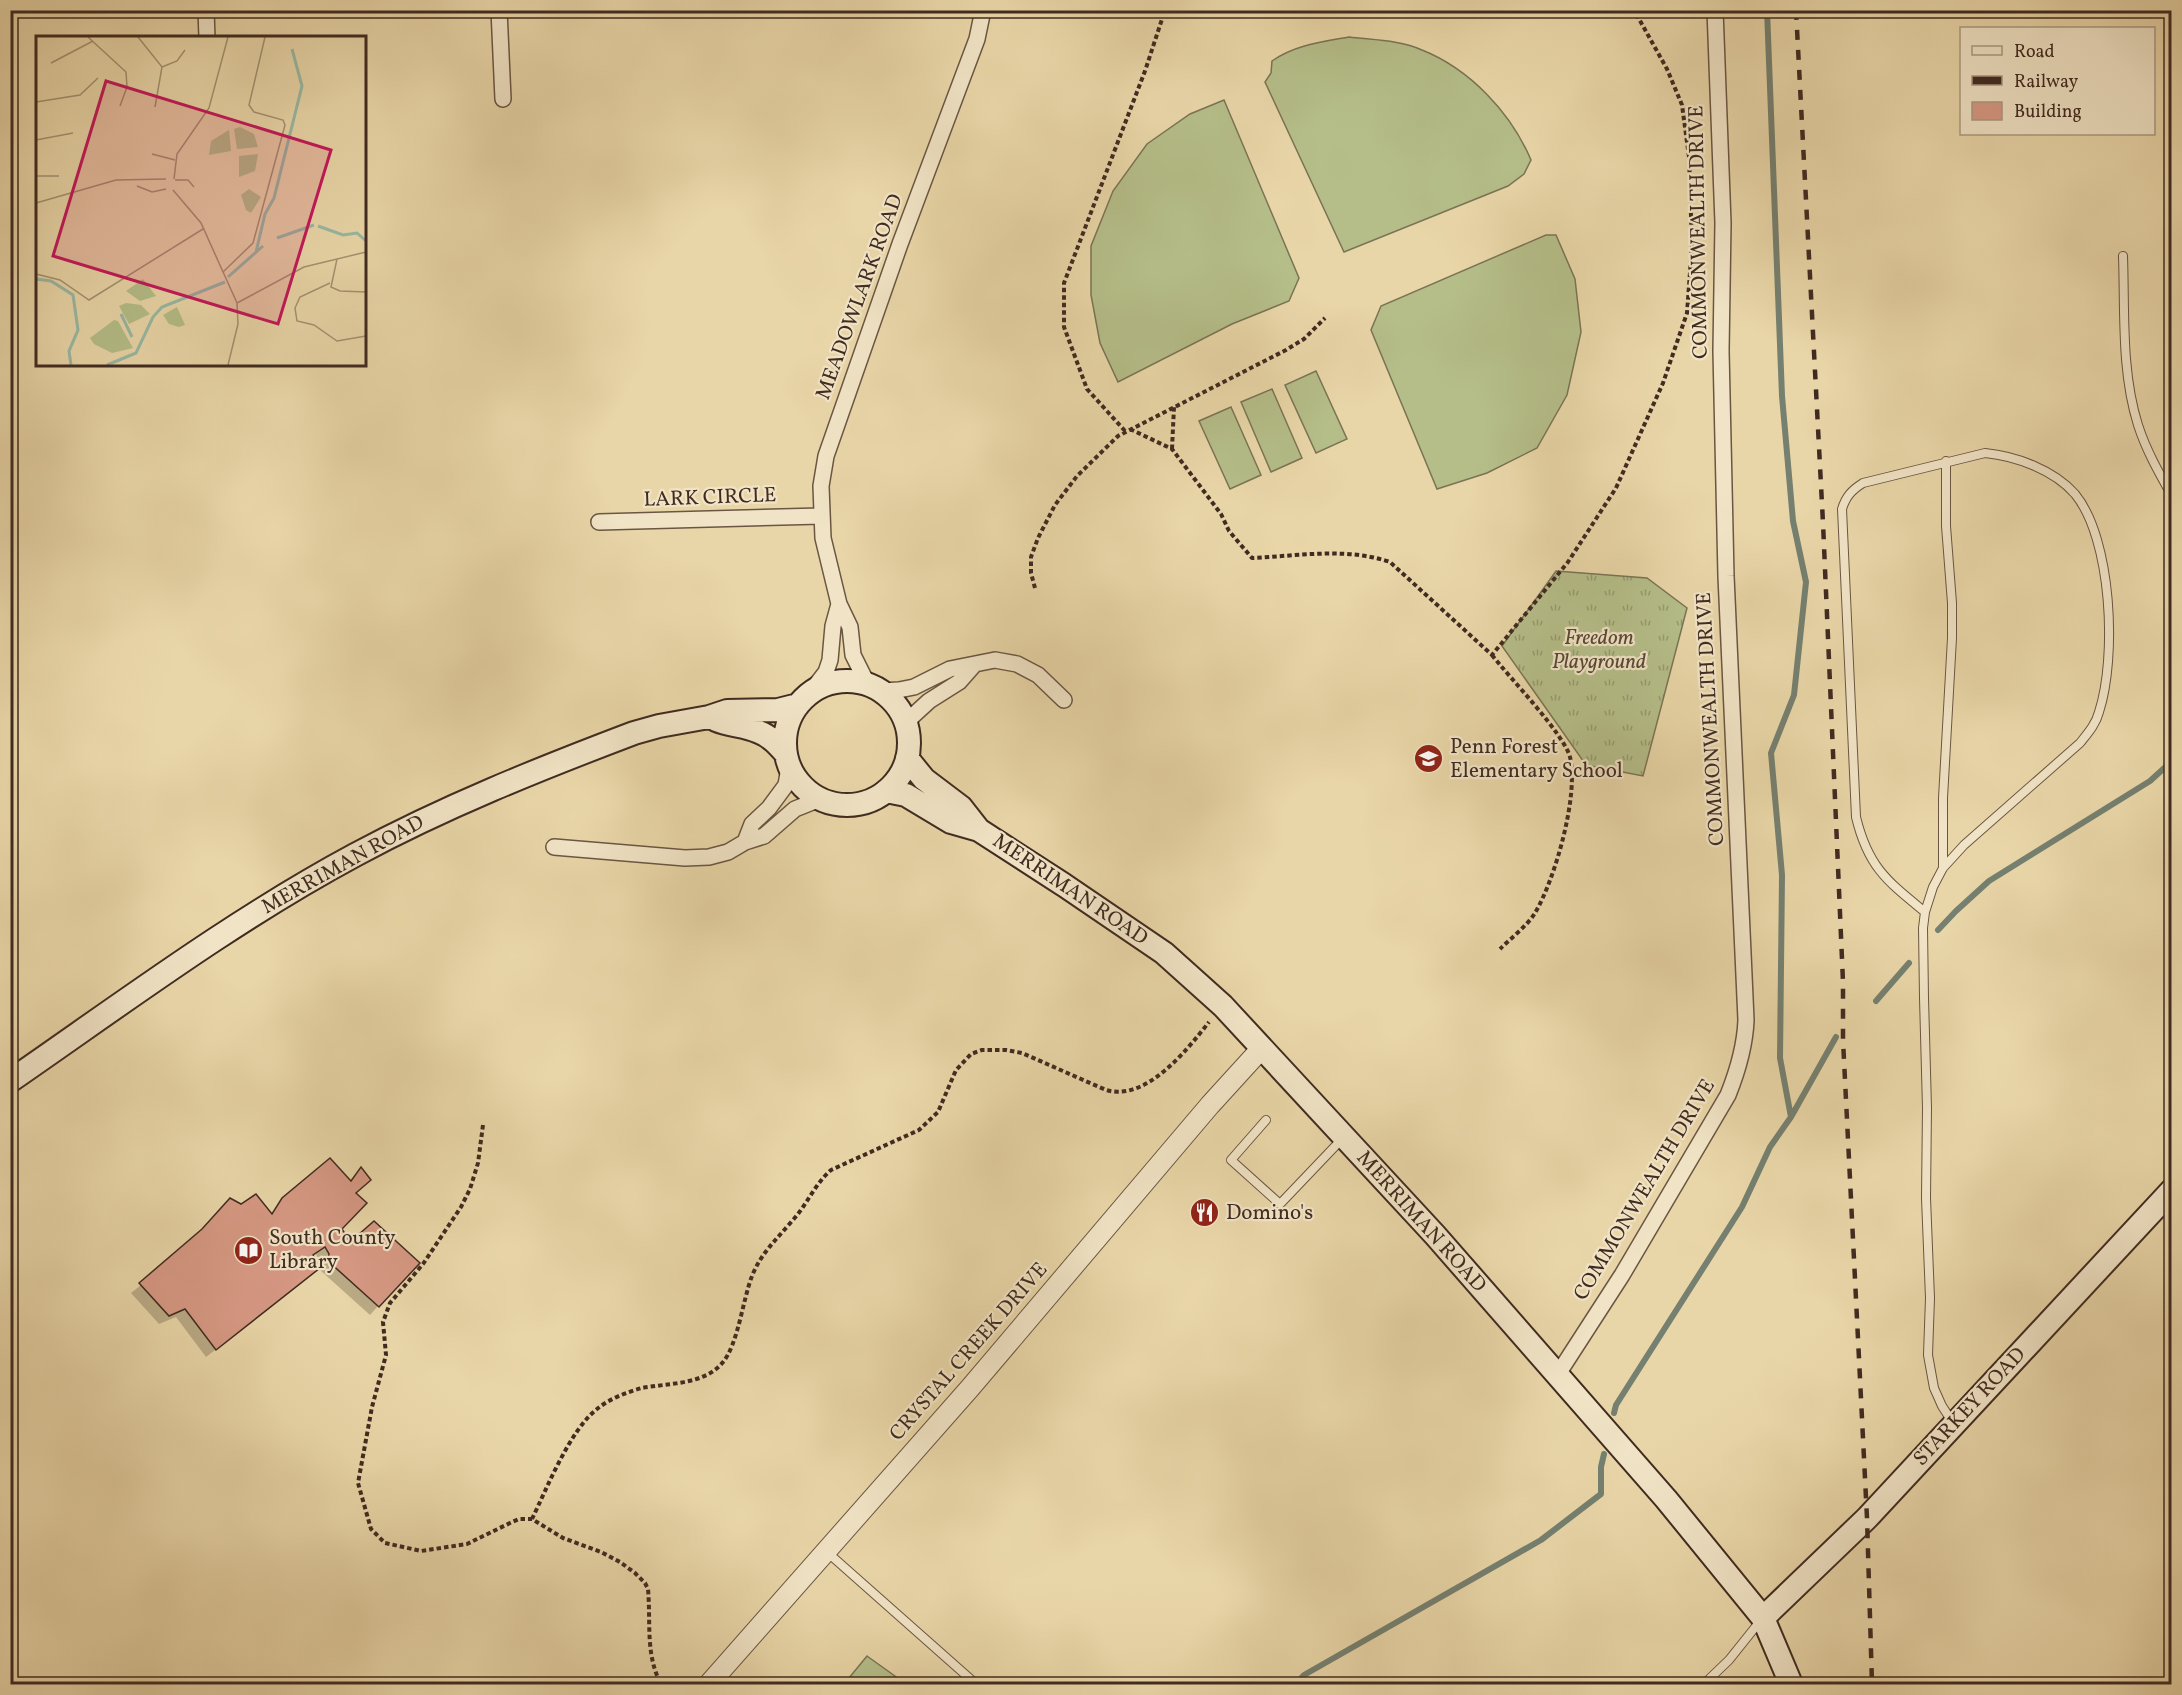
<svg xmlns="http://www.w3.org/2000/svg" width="2182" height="1695" font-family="Vollkorn,serif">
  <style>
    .grass { fill: url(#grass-tufts); stroke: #7a7455; stroke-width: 1.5 }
    .pitch { fill: #b5be89; stroke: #7a7455; stroke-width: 1.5 }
    .shadow { fill: #0003 }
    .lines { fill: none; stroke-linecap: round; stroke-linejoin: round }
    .stream { stroke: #758070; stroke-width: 6 }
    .building { fill: #d79984; stroke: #402b21; stroke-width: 1.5 }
    .service-casing { stroke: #6a5643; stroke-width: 10 }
    .minor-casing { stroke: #6a5643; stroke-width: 18 }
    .tertiary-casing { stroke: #6a5643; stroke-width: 22 }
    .secondary-casing { stroke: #402b21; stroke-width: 26 }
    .path { stroke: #402b21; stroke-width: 4; stroke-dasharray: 4.5 3; stroke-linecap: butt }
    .service { stroke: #f1e4c6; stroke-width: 8 }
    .minor { stroke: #f1e4c6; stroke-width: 15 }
    .tertiary { stroke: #f1e4c6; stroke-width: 20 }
    .secondary { stroke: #f1e4c6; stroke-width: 22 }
    .rail { stroke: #402b21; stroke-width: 4.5; stroke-dasharray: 10 10; stroke-linecap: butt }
    .labels { text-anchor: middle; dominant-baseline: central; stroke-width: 4.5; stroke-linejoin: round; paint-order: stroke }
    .street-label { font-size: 21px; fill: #402b21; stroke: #f1e4c6 }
    .park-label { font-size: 21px; font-style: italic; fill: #574836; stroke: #f1e4c6 }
    .poi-label { font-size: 21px; fill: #402b21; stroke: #f1e4c6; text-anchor: start }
    .inset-river { fill: none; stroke: #98b9a4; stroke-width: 3 }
    .inset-road { fill: none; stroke: #a59272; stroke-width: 1.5 }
    .view { fill: #c2185b; fill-opacity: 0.15; stroke: #c2185b; stroke-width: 3 }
    .inset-edge { fill: none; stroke: #402b21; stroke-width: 3 }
  </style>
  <defs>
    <pattern id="grass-tufts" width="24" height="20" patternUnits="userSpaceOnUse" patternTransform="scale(1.5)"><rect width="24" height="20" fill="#b5be89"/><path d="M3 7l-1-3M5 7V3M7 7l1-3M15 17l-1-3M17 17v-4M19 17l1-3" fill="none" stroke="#959b70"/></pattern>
  </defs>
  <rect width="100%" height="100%" fill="#e9d6a8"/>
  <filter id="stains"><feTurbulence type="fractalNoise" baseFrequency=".00333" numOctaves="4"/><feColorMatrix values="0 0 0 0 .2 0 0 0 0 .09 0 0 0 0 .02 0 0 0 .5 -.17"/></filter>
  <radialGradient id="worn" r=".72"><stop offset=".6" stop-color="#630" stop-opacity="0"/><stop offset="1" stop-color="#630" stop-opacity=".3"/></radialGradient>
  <path class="grass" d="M 1556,571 L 1647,578 L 1687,608 L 1643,776 L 1586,765 L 1502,646 Z"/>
  <path class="pitch" d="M 1349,37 C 1372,40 1400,40 1422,50 C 1470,69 1511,113 1531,160 L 1524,174 L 1508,186 L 1344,252 L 1265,82 L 1271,73 L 1272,61 C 1295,45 1321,42 1349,37 Z
    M 1224,100 L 1299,278 L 1289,301 L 1232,324 L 1118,382 L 1100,343 L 1091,295 L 1091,246 L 1113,191 L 1147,144 L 1190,114 Z
    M 1546,235 L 1556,235 L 1575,279 L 1581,332 L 1567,395 L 1537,448 L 1487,473 L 1437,489 L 1371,330 L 1381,306 Z
    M 1316,371 L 1347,439 L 1316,453 L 1285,385 Z
    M 1272,389 L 1302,458 L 1271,472 L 1241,402 Z
    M 1231,407 L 1261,475 L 1230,489 L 1199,421 Z
    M 867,1656 L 906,1684 L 844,1684 Z"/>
  <path class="shadow" d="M 361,1169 L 355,1193 L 340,1228 L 378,1306 L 370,1315 L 320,1270 L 321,1264 L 316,1254 L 312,1257 L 318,1268 L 309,1277 L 206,1357 L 176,1317 L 159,1324 L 131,1293 L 241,1206 L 271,1214 L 283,1199 L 350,1181 Z"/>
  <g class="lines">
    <path class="stream" d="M 1767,10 L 1782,396 L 1793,521 L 1806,582 L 1794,695 L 1771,753 L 1782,875 L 1780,1058 L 1791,1117
      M 1938,930 L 1956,911 L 1989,881 L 2150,781 L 2172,761
      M 1876,1001 L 1909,963
      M 1614,1413 L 1616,1405 L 1742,1207 L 1770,1147 L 1791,1117 L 1836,1037
      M 1296,1684 L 1304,1675 L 1541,1540 L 1601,1494 L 1601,1467 L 1604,1454"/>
  </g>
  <path class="building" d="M 330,1158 L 351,1181 L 361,1167 L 371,1180 L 356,1193 L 367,1203 L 342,1229 L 350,1242 L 374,1221 L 420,1263 L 379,1307 L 328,1261 L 329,1254 L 325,1247 L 313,1255 L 320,1268 L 216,1350 L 185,1309 L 169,1316 L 139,1283 L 202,1229 L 230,1198 L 241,1204 L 256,1194 L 272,1214 L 282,1198 Z"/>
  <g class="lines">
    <defs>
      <path id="service" d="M 2123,256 C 2125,312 2121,371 2138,425 C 2146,450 2159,473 2172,496
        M 1943,868 L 1943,798 L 1952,638 L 1952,603 L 1946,526 L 1946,461
        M 1925,912 C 1887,881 1868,867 1856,817 L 1842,509 C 1846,496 1852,490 1863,483 L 1985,453 C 2016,456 2054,470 2075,494 C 2112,539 2117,657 2099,712 C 2096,724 2088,733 2080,743 L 1964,845 L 1943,868 L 1933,887 L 1925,912 L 1923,928 L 1924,998 L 1927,1108 L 1926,1198 L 1930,1298 L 1928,1355 L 1934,1388 L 1942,1406 L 1953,1423
        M 1266,1120 L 1231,1160 L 1280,1204 L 1342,1139
        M 827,1552 L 976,1684
        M 1704,1684 L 1729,1660 L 1761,1620"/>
      <path id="minor" d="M 206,10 L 207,38
        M 499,10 L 503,99
        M 599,522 L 821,516
        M 868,685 L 853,655 L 850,627 L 839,604 L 823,538 L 821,486 L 826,456 L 900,244 L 977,39 L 983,10
        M 880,691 L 899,690 L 914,687 L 950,669 L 995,660 L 1017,664 L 1038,675 L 1064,700
        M 809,694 L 826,672 L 830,660 L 833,626 L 839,604
        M 905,723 L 929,701 L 959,682 L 974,665
        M 745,842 L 752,824 L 769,808 L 786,785 L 789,767
        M 554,847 L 685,858 L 709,857 L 728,852 L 745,842 L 764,836 L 795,809 L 820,799
        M 1558,1374 L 1622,1275 L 1728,1095 C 1738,1070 1745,1047 1746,1020 L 1726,576 L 1721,351 L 1723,223 L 1715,10"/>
      <path id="tertiary" d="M 709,1684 L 970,1388 L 1210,1105 L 1261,1049"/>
      <path id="secondary" d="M785 743a62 62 0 1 1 124 0a62 62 0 1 1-124 0Z
        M 716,720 C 730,726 745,725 759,732 C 770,736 778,745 786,754
        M 907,758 L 924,779 L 961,807 L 979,830
        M 886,791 L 906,795 L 951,822 L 979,830 L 1064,885 L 1164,953 L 1223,1006 L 1435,1235 L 1666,1499 L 1763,1618 L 1791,1684
        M 10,1081 C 123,1003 234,920 355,855 C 444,807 539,769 634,733 L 659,726 L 709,717 L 727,711 L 778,710 L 798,705
        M 1763,1618 L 1867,1518 L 2172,1190"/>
    </defs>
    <use href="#service" class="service-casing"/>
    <use href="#minor" class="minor-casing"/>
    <use href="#tertiary" class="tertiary-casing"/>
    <use href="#secondary" class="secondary-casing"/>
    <path class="path" d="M 1130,429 L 1172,449 L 1221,514 L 1229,531 L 1252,558 C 1298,556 1346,547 1390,562 L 1492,655 L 1568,562 L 1616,488 L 1663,383 L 1687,313 L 1692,245 L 1689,157 L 1682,105 L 1667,69 L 1634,10
      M 1125,431 L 1087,389 L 1064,327 L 1064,283 L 1145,71 L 1165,10
      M 1172,449 L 1174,407
      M 1035,588 L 1031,573 L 1031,557 L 1038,538 L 1055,505 L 1077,476 L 1118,436 L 1286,350 L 1304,339 L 1325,318
      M 1492,655 C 1509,677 1564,734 1570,757 C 1579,796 1555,879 1535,913 C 1527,926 1511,938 1500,949
      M 483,1125 L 478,1163 L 470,1189 L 461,1207 L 423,1264 L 390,1303 L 383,1322 L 386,1355 L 372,1407 L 358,1483 L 371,1529 L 385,1543 L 421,1551 L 467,1544 L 510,1523 L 519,1519 L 532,1519 L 563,1538 L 601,1552 L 620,1562 L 635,1573 L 645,1583 L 648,1589 C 651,1622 645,1654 661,1684
      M 532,1519 C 547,1488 570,1430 597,1409 C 609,1399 627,1392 642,1388 C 668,1383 705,1385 723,1362 C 738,1344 743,1299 752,1276 C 761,1253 777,1239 792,1221 C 807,1205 814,1185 831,1170 L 919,1130 L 938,1112 L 956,1070 L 971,1054 L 982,1050 L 1006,1050 L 1022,1053 L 1106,1090 C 1146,1102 1187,1050 1209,1022"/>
    <use href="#service" class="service"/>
    <use href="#minor" class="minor"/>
    <use href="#tertiary" class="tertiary"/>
    <use href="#secondary" class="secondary"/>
    <path class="rail" d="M 1796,10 L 1823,523 L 1843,982 L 1843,1040 L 1867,1518 L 1872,1684"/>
  </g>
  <defs>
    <symbol id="school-disc" viewBox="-11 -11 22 22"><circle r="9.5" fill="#8f2418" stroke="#f1e4c6"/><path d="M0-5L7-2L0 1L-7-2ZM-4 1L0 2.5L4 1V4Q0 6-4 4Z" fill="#fff"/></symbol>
    <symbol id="restaurant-disc" viewBox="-11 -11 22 22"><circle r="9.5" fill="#8f2418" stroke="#f1e4c6"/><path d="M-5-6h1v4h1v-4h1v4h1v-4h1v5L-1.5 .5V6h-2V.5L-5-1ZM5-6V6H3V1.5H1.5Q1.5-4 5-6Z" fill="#fff"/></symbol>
    <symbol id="library-disc" viewBox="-11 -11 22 22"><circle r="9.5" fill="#8f2418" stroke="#f1e4c6"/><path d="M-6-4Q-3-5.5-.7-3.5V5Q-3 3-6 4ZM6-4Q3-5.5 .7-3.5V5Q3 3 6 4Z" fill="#fff"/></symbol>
  </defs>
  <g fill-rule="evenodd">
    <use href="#school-disc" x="1412" y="742" width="33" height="33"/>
    <use href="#restaurant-disc" x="1188" y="1196" width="33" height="33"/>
    <use href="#library-disc" x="232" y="1234" width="33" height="33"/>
  </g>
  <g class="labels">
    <g class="street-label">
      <text transform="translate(1699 232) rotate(-91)">COMMONWEALTH DRIVE</text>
      <text transform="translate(860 297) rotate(-70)">MEADOWLARK ROAD</text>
      <text transform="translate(710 498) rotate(-2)">LARK CIRCLE</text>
      <text transform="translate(1711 719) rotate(-93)">COMMONWEALTH DRIVE</text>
      <text transform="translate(343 865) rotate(-29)">MERRIMAN ROAD</text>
      <text transform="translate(1070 890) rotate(34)">MERRIMAN ROAD</text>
      <text transform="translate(1645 1190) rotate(-59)">COMMONWEALTH DRIVE</text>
      <text transform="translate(1421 1222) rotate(48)">MERRIMAN ROAD</text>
      <text transform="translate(969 1352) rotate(-49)">CRYSTAL CREEK DRIVE</text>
      <text transform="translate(1970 1407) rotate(-47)">STARKEY ROAD</text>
    </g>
    <g class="park-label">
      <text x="1599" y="638">Freedom<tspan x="1599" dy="24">Playground</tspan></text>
    </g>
    <g class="poi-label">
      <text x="1450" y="747">Penn Forest<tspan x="1450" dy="24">Elementary School</tspan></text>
      <text x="1226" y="1213">Domino's</text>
      <text x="269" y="1238">South County<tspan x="269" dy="24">Library</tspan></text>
    </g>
  </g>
  <g transform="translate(36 36)">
    <rect width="330" height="330" fill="#e9d6a8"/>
    <path d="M 213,153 L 225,161 L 215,177 L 210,174 L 205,159 Z" fill="#b5be89"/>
    <path d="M 204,91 L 218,98 L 222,111 L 201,113 L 198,93 ZM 193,94 L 195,115 L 173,119 L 175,105 ZM 222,118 L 219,135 L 203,141 L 203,120 ZM 107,243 L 120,260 L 104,265 L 90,255 ZM 90,267 L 105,269 L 114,278 L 93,288 L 83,270 ZM 141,271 L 149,289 L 143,291 L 133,288 L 127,279 ZM 78,284 L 82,285 L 97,312 L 76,317 L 58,308 L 54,302 Z" fill="#b5be89"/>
    <path class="inset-river" d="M 282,190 L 307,199 L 321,197 L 330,205M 241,202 L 278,189M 220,216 L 229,178 L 238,162 L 266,50 L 256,13M 192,241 L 227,210M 0,243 L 15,245 L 37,259 L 42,294 L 33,315 L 35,329M 85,278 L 96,301M 71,329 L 100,317 L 117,281 L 126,271 L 189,246"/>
    <path class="inset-road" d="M 52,1 L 90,36 L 91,51 L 84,70M 102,1 L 126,31 L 119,71M 15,27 L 57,5M 126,31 L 141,25 L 149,14M 0,66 L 44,59 L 62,42M 0,104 L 37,97M 116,118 L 139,124M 0,140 L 23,140M 138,143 L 141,118 L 173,72 L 192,1M 139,144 L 152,144 L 158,151M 101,150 L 116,156 L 130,153M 137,154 L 165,187 L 201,267 L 202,288 L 192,329M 0,167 L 80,144 L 130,143M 301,223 L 295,251 L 304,255 L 330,256M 187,236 L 217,207 L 249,89 L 247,84 L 218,76 L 213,69 L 229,1M 0,238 L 24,244 L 53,264 L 167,193M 294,247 L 264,261 L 259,272 L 261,285 L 278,289 L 301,305 L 330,300M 201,267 L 268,231 L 330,216"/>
    <path class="view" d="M 70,45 L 295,114 L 242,288 L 17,220 Z"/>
    <rect width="330" height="330" class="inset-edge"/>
  </g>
  <rect width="2182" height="1695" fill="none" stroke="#e9d6a8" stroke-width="36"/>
  <rect x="12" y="12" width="2158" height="1671" fill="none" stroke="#402b21" stroke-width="3"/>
  <rect x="18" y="18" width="2146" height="1659" fill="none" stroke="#402b21" stroke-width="1.5"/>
  <rect x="1960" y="27" width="195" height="108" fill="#f1e4c6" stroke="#aa9a84" stroke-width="1.5"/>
  <rect x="1972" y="46" width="30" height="9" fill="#f1e4c6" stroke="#aa9a84" stroke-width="1.5"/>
  <text x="2014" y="57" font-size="18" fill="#402b21">Road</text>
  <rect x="1972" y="76" width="30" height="9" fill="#402b21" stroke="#aa9a84" stroke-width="1.5"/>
  <text x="2014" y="87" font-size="18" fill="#402b21">Railway</text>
  <rect x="1972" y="102" width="30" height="18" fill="#d79984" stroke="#aa9a84" stroke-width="1.5"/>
  <text x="2014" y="117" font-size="18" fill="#402b21">Building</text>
  <rect width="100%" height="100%" filter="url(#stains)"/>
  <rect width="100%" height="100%" fill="url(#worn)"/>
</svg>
